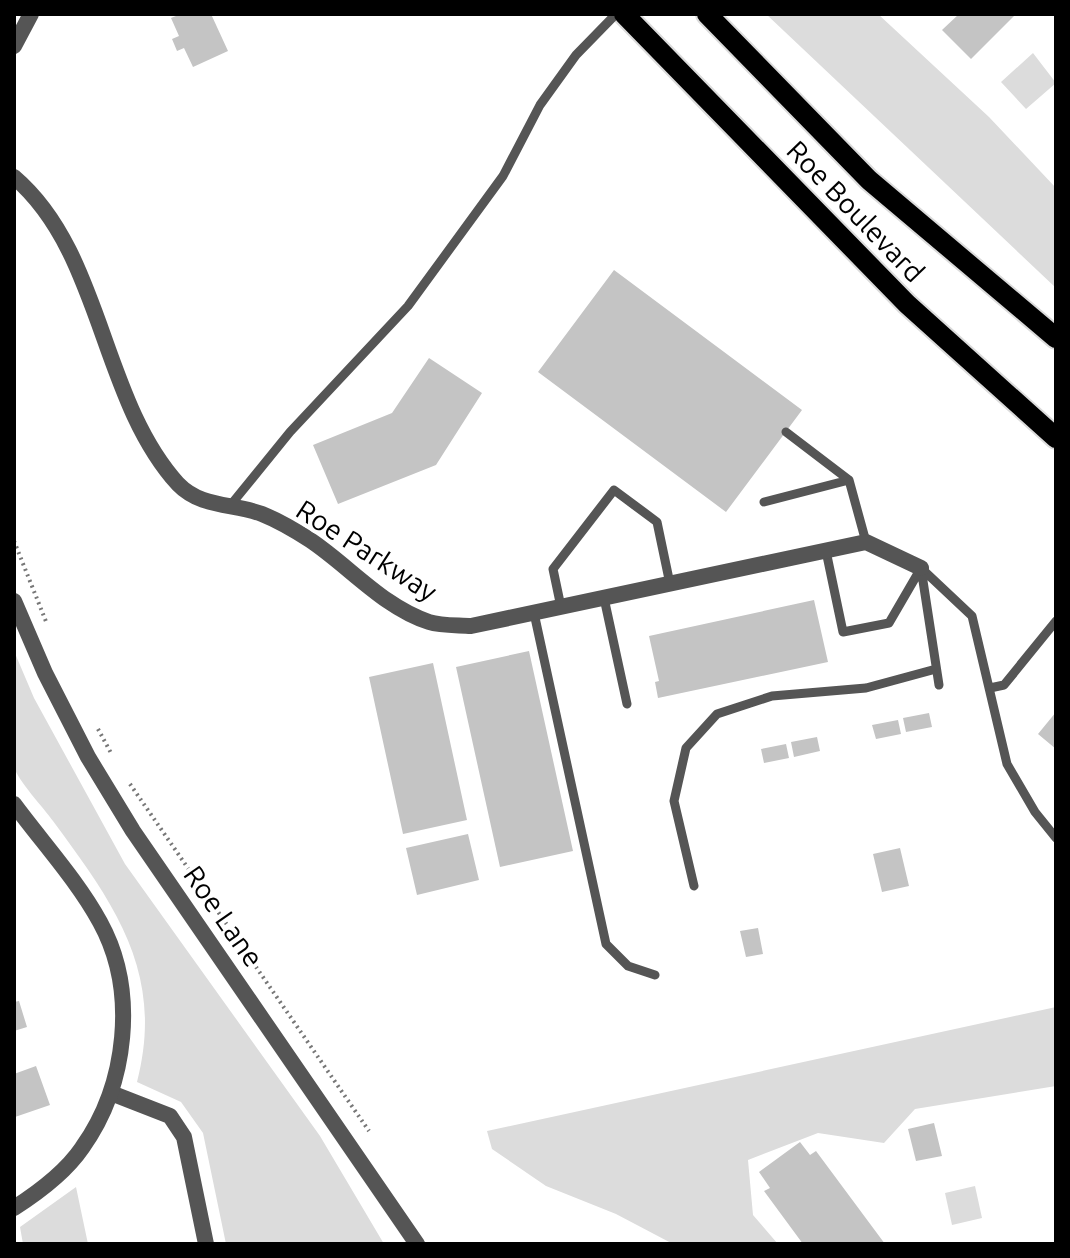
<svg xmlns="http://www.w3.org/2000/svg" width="1070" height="1258" font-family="Ubuntu,sans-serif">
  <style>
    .green { fill: #dcdcdc }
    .building { fill: #c4c4c4 }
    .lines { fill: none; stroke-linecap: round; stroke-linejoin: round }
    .primary-casing { stroke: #dbdbdb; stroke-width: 24 }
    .path { stroke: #777; stroke-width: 4; stroke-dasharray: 2 4; stroke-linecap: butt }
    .service { stroke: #555; stroke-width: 9 }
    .minor { stroke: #555; stroke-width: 16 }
    .tertiary { stroke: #555; stroke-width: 16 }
    .primary { stroke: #000; stroke-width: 20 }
    .labels { text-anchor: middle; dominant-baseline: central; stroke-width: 8; stroke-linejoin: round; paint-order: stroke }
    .street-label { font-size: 28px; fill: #000; stroke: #fff }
  </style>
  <rect width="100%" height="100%" fill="#fff"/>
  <path class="green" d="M 766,14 L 878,14 L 989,117 L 1056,188 L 1056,288 Z
    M 1033,53 L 1056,83 L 1026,109 L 1001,82 Z
    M 14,651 L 34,698 L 125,864 L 320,1136 L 384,1244 L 226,1244 L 203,1133 L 181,1102 L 137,1082 C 165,973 115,905 53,821 C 44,808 18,781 14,767 C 8,748 14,675 14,651 Z
    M 1056,1007 L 1056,1086 L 915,1109 L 884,1143 L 818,1133 L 748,1160 L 753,1215 L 778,1244 L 673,1244 L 616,1214 L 546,1186 L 492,1149 L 487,1131 Z
    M 975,1186 L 982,1218 L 952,1225 L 945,1193 Z
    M 76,1187 L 88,1244 L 23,1244 L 20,1227 Z"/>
  <path class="building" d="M 181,14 L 211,14 L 228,51 L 193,67 L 184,48 L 177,51 L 172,39 L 179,36 L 171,18 Z
    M 959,14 L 1016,14 L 971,59 L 942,30 Z
    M 614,270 L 802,410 L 726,512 L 538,372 Z
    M 429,358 L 482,393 L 436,465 L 338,504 L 313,445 L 392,413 Z
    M 814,600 L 828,662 L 658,698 L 655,682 L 659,681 L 649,636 Z
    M 529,651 L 573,851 L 500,867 L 456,667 Z
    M 433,663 L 467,820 L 403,834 L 369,677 Z
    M 1056,712 L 1056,749 L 1038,734 Z
    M 929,713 L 932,727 L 906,732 L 903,718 Z
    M 898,720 L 901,734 L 876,739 L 872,725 Z
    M 817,737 L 820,751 L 794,757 L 791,742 Z
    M 786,744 L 789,758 L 764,763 L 761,749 Z
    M 468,834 L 479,880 L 417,895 L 406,848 Z
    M 900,848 L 909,886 L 882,892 L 873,854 Z
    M 758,928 L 763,954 L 746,957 L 740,931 Z
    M 19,1001 L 27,1027 L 14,1031 L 14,1002 Z
    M 36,1066 L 50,1105 L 15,1117 L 14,1074 Z
    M 934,1123 L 942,1156 L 916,1161 L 908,1129 Z
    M 800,1142 L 810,1155 L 816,1151 L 885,1244 L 803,1244 L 764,1191 L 770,1188 L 759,1172 Z"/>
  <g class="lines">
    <defs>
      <path id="primary" d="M 624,14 L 907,304 L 1056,438
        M 707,14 L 869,180 L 1056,338"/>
    </defs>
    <use href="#primary" class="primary-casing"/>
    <path class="path" d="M 14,541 L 47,624
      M 98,729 L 111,753
      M 130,784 L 369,1131"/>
    <path class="service" d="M 786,432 L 849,480 L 866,542
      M 764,502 L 849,480
      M 229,507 L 290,432 L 408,306 L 503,176 L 540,105 L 576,55 L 616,14
      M 826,551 L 843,632 L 889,623 L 921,568
      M 921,568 L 972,616 L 1007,764 L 1035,812 L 1056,838
      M 921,568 L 939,685
      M 604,598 L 627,704
      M 561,607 L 553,569 L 614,490 L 657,522 L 670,584
      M 534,613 L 606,944 L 628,966 L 655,975
      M 990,688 L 1004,685 L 1056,621
      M 694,886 L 674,801 L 686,748 L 717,714 L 772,696 L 866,688 L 936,669"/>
    <path class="minor" d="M 14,46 L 31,14
      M 14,177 C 103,253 100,398 178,484 C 201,508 233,503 262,514 C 277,520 296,531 310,540 C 349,566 383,607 429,622 C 441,626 458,625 471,626 L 866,542 L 921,568
      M 111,1093 L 170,1116 L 184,1137 L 206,1244"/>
    <path class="tertiary" d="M 14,601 L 45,673 L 88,757 L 133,831 L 417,1244
      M 14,804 C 42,842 77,880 100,922 C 138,991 127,1085 82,1148 C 65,1173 39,1192 14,1208"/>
    <use href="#primary" class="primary"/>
  </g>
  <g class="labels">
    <g class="street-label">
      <text transform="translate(856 211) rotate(46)">Roe Boulevard</text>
      <text transform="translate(367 550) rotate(33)">Roe Parkway</text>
      <text transform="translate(224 916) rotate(55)">Roe Lane</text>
    </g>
  </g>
  <rect width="1070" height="1258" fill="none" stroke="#000000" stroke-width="32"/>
</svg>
